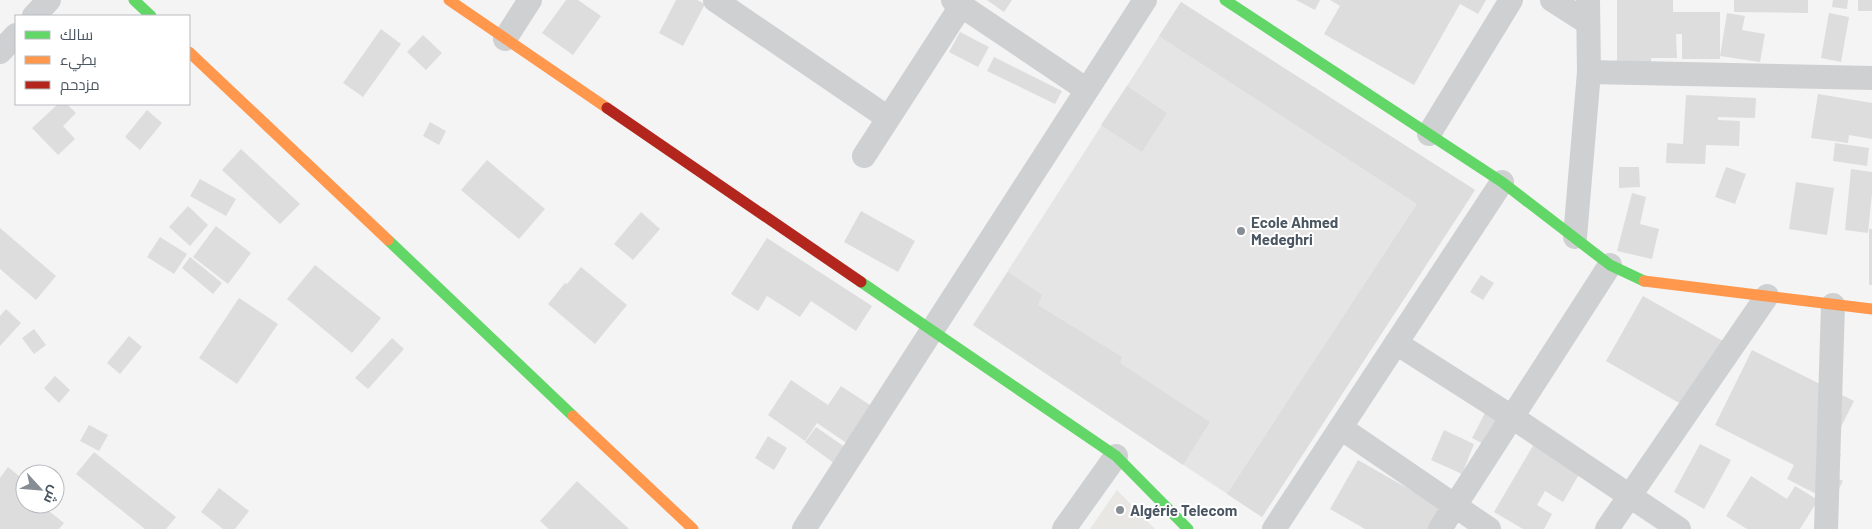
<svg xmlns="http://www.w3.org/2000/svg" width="1872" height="529" font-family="Barlow,Cairo,sans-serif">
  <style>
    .commercial { fill: #e8e7e3 }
    .education { fill: #e6e5e6 }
    .building { fill: #ddddde }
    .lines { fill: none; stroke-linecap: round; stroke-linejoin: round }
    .street { stroke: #ced0d2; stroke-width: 24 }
    .fast { stroke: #63d668; stroke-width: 11 }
    .slow { stroke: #ff974d; stroke-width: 11 }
    .jam { stroke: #b3261e; stroke-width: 11 }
    .poi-dot { fill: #868d94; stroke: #fff; stroke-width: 2 }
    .labels { text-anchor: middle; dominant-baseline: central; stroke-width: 4; stroke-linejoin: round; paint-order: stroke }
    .poi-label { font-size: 15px; font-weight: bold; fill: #4a5661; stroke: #fff; text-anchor: start }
  </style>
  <rect width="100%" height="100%" fill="#f4f4f4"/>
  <path class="commercial" d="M 1117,490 L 1155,529 L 1090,529 Z"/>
  <path class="education" d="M 1181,2 L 1475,190 L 1262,517 L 973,325 Z"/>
  <path class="building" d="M 566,0 L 578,0 L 601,16 L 573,55 L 542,33 Z
    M 676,0 L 697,0 L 705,4 L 683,46 L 659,33 Z
    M 987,0 L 1012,0 L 1004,12 Z
    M 1296,0 L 1320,0 L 1315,10 Z
    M 1330,0 L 1486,0 L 1478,14 L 1460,4 L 1414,85 L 1324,34 L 1340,6 Z
    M 1617,0 L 1673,0 L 1673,12 L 1720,12 L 1720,59 L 1682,59 L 1682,34 L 1676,34 L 1677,58 L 1651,58 L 1651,62 L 1617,62 Z
    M 1734,0 L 1808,0 L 1808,13 L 1734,12 Z
    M 1833,0 L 1848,0 L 1847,9 L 1832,7 Z
    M 1858,0 L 1872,0 L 1872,11 L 1858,11 Z
    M 1181,2 L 1475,190 L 1262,517 L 1227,494 L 1417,204 L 1159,36 Z
    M 1727,13 L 1745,16 L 1742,30 L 1765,34 L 1760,62 L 1720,56 Z
    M 1829,13 L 1849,17 L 1841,62 L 1821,58 Z
    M 381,29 L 401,44 L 363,97 L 343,83 Z
    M 960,32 L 989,47 L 978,67 L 949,52 Z
    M 423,35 L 442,53 L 426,70 L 407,52 Z
    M 994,57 L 1062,91 L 1055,104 L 987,71 Z
    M 1127,86 L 1167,113 L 1142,152 L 1101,125 Z
    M 1818,94 L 1872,103 L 1872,139 L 1849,135 L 1848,143 L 1811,138 Z
    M 1686,95 L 1756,98 L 1755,118 L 1718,117 L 1718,120 L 1740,121 L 1739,146 L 1706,145 L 1705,164 L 1666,163 L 1667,143 L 1683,144 Z
    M 58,104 L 67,104 L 76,113 L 63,126 L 75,139 L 58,155 L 32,128 Z
    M 147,110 L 162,123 L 140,150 L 125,137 Z
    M 430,122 L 446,131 L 439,145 L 423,136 Z
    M 1835,143 L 1869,148 L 1867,166 L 1833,161 Z
    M 241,149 L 300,204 L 280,224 L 222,170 Z
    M 487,160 L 545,209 L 519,239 L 461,190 Z
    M 1619,167 L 1639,167 L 1640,187 L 1619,188 Z
    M 1726,167 L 1746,174 L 1735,204 L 1715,197 Z
    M 1851,169 L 1872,172 L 1872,193 L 1868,233 L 1845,230 Z
    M 200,179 L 236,199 L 226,216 L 190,196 Z
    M 1796,182 L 1834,188 L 1827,235 L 1789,229 Z
    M 1632,193 L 1646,197 L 1640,224 L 1659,229 L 1652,259 L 1617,251 Z
    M 188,206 L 208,225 L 190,246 L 169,227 Z
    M 861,211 L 915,241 L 898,272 L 844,242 Z
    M 641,212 L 660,229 L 633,260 L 614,244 Z
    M 216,226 L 251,253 L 228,284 L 193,257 Z
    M 0,228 L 56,276 L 36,300 L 0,269 Z
    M 1869,229 L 1872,229 L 1872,285 L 1869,285 Z
    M 160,237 L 187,254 L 174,274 L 147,257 Z
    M 767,238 L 872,306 L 856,331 L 811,301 L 800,317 L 767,296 L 758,311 L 731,294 Z
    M 190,257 L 222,283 L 213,294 L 182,268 Z
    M 315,265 L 381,318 L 352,353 L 287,299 Z
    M 581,267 L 627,305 L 595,344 L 548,304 L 565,283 L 567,284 Z
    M 1008,272 L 1042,295 L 1038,305 L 1122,357 L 1120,363 L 1210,422 L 1183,465 L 973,325 Z
    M 1481,275 L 1494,283 L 1483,300 L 1470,292 Z
    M 1643,296 L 1730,345 L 1693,411 L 1606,361 Z
    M 239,298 L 278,324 L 237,384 L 199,358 Z
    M 6,309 L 21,323 L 0,346 L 0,316 Z
    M 34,329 L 46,345 L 34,354 L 22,338 Z
    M 129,336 L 142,347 L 120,374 L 107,363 Z
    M 392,338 L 404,349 L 368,389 L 355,378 Z
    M 1752,350 L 1854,401 L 1830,449 L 1841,455 L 1832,475 L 1843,481 L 1832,502 L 1787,479 L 1794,465 L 1715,425 Z
    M 55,376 L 70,390 L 59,403 L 44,388 Z
    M 791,380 L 828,405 L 841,386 L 876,409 L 851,446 L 817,423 L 805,441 L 768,415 Z
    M 1486,411 L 1514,425 L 1499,452 L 1472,438 Z
    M 89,425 L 108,435 L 99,451 L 80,441 Z
    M 816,427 L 849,450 L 838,466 L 805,442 Z
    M 1444,430 L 1474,444 L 1462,474 L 1431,460 Z
    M 768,436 L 787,448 L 774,470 L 755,458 Z
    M 1534,444 L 1581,471 L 1563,502 L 1545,491 L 1537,505 L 1552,514 L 1544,529 L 1523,529 L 1494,512 Z
    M 1700,444 L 1731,460 L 1704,509 L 1674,492 Z
    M 94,452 L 176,517 L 166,529 L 145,529 L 76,474 Z
    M 1358,460 L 1449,512 L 1439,529 L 1365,529 L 1330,509 Z
    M 8,467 L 25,481 L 25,504 L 40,504 L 64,523 L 59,529 L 0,529 L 0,478 Z
    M 1751,476 L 1787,499 L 1795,486 L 1818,500 L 1800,529 L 1747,529 L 1726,516 Z
    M 577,481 L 629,529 L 549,529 L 540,521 Z
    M 219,488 L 249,511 L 235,529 L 223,529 L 201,512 Z"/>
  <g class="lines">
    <path class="street" d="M 715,0 L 888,118
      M 953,0 L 1087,90
      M 1552,0 L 1588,23
      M 34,16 L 49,0
      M 505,39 L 530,0
      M 0,52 L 16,35
      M 1589,72 L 1872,78
      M 1429,134 L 1511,0
      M 864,156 L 961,6
      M 1575,237 L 1589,72 L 1588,0
      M 1396,343 L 1512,417 L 1679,529
      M 1341,428 L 1489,529
      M 804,529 L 1145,0
      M 1064,529 L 1116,456
      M 1274,529 L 1502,182
      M 1440,529 L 1610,265
      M 1607,529 L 1767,296
      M 1826,529 L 1833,305"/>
    <path class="fast" d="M 134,0 L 151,16
      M 1225,0 L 1502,182 L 1610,265 L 1644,281
      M 388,240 L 573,416
      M 861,282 L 1116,456 L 1188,529"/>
    <path class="slow" d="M 449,0 L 607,108
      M 189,52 L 388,240
      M 1644,281 L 1872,309
      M 573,416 L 693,529"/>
    <path class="jam" d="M 607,108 L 861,282"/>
  </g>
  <g class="poi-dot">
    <circle cx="1241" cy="231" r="5"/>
    <circle cx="1120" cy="510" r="5"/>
  </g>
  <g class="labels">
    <g class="poi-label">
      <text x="1251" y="222">Ecole Ahmed<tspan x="1251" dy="17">Medeghri</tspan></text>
      <text x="1130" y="510">Algérie Telecom</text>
    </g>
  </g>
  <rect x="15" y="15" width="175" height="90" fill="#ffffff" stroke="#b7bbc0"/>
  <rect x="25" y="31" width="25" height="8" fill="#63d668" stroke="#b7bbc0"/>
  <text x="60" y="40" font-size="15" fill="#4a5661">سالك</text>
  <rect x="25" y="56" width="25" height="8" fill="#ff974d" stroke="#b7bbc0"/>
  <text x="60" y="65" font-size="15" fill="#4a5661">بطيء</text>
  <rect x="25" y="81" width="25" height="8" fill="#b3261e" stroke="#b7bbc0"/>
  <text x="60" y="90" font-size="15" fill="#4a5661">مزدحم</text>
  <g transform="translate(40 489) rotate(116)"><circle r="24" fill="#ffffff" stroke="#b7bbc0"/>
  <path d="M0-4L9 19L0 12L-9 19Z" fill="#868d94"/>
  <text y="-8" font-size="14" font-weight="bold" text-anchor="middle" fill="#4a5661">ش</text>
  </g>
</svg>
